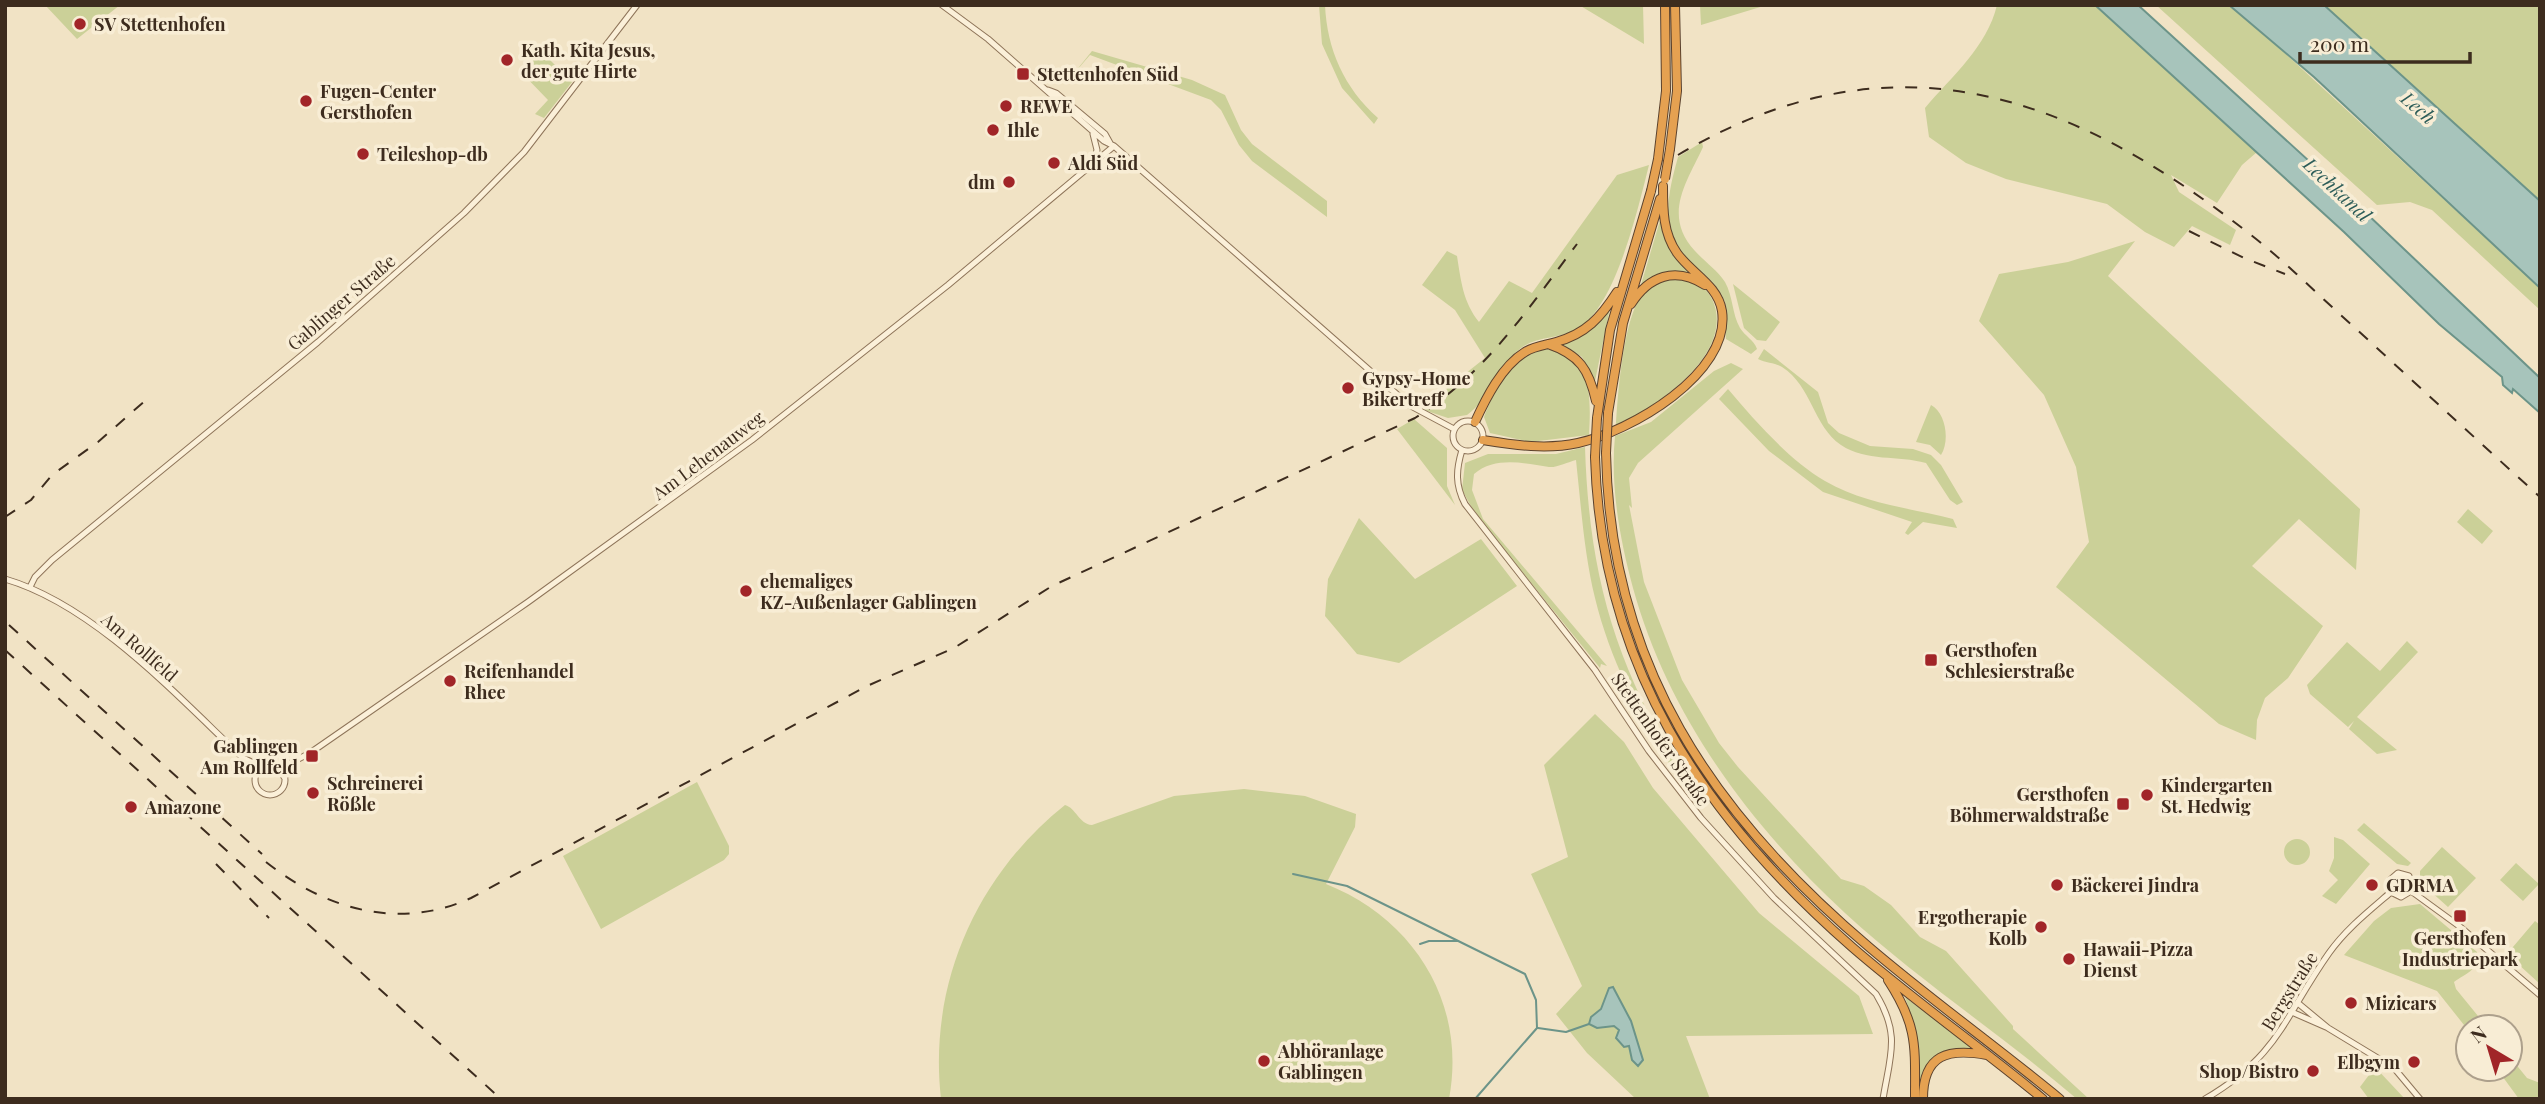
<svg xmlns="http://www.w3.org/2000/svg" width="2545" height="1104" font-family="'Playfair Display',serif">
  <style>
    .green { fill: #cbd098 }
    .water { fill: #a7c4bb; stroke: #6c9489; stroke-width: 2 }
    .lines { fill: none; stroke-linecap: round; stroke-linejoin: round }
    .stream { stroke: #6c9489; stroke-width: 2 }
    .minor-casing { stroke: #8e7459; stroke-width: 7 }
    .highway-casing { stroke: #5b422e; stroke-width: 10 }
    .minor { stroke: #fbf0d9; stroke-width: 5 }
    .highway { stroke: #e5a151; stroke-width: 8 }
    .rail { stroke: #3d2c1e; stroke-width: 2; stroke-dasharray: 12 12; stroke-linecap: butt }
    .highway-bridge-casing { stroke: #5b422e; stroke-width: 10; stroke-linecap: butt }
    .highway-bridge { stroke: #e5a151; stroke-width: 8 }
    .poi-dot { fill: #a12528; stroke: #f8edd5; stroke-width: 2.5 }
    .labels { text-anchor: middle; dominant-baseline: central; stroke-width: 7; stroke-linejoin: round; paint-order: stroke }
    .poi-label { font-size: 18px; font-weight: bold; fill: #3d2c1e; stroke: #f8edd5; text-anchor: start }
    .street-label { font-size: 18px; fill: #3d2c1e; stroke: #f8edd5 }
    .water-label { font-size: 19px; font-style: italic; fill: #2d5d59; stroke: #f8edd5 }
  </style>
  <rect width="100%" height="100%" fill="#f1e3c5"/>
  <path class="green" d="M 45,5 L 120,5 L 77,39 Z
    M 1319,5 L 1325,5 C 1327,49 1344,88 1378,118 L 1374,124 L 1342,88 L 1322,44 Z
    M 1579,5 L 1643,5 L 1644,44 Z
    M 1700,5 L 1767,5 L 1701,25 Z
    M 1997,5 L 2095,5 L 2257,152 L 2242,165 L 2217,203 L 2171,175 L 2179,192 L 2236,230 L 2230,245 L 2192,226 L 2174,247 L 2145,232 L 2107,204 L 2006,179 L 1966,163 L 1929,137 L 1925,108 C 1952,76 1987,47 1997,5 Z
    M 2156,5 L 2229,5 L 2252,23 L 2540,288 L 2540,310 L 2432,210 L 2410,202 L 2377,205 Z
    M 2324,5 L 2540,5 L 2540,201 Z
    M 539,49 L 572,82 L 544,118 L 535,114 L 548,100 L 520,71 Z
    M 1092,51 L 1192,80 L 1225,95 L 1241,130 L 1252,144 L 1327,201 L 1327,217 L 1252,161 L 1239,145 L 1221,110 L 1211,100 L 1090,55 L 1071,77 Z
    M 1702,142 L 1703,147 C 1687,182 1662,215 1695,251 C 1705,262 1717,270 1725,282 C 1733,296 1732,314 1740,328 C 1745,336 1754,340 1757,349 L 1751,354 L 1726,339 C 1724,327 1729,315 1725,302 C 1719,286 1706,276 1694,265 C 1658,235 1667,197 1678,157 Z
    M 1649,165 C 1638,208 1616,307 1577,329 C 1559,339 1537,336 1521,348 C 1498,365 1490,399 1467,415 L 1448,418 L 1421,409 L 1485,358 L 1455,310 L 1422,285 L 1447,251 L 1457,256 C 1461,281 1463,302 1479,322 L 1509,281 L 1532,293 L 1617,175 Z
    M 1661,217 L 1662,227 L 1698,277 C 1676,269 1656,269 1640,288 Z
    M 2135,241 L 2108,276 L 2360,509 L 2356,570 L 2299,519 L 2252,566 L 2323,626 L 2288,678 L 2265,698 L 2257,720 L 2256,740 L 2219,724 L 2056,587 L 2089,542 L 2076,467 L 2044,395 L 1979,321 L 1999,274 L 2068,262 Z
    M 1673,277 C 1681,279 1692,281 1699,285 C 1709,290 1714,301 1716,311 C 1725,361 1654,408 1616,426 C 1618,394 1623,316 1644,292 C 1651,284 1663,281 1673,277 Z
    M 1733,284 L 1780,322 L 1766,341 L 1757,340 L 1744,328 Z
    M 1610,308 L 1595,381 L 1582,357 L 1562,344 Z
    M 1545,349 C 1593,351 1591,399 1589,435 L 1530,442 L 1490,433 L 1484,417 C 1495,388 1513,355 1545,349 Z
    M 1764,349 L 1818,392 L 1828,423 L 1839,433 L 1870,446 L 1913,449 L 1931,455 L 1941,465 L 1963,502 L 1957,505 L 1950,500 L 1926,463 C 1898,455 1866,462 1841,445 C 1813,426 1812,386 1782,367 C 1776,363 1766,363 1758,359 Z
    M 1731,363 L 1743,369 L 1638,463 L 1629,478 L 1632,508 L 1629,505 L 1644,582 L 1682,680 L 1719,743 L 1738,767 L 1841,879 L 1864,886 L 1891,905 L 1920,937 L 1946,951 L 2013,1026 L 2013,1029 L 2089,1099 L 2077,1099 C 2002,1035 1918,980 1845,913 C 1749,824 1668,715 1633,588 C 1620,540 1610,486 1615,436 L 1651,422 L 1714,371 Z
    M 1728,389 C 1755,421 1788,459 1825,481 C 1864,504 1911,508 1953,519 L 1957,528 L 1923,522 L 1908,535 L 1905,533 L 1912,522 L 1823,492 L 1769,451 L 1719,399 Z
    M 1931,405 C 1946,413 1950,441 1941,455 L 1930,445 L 1916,442 Z
    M 1414,419 L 1447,448 L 1447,486 L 1455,505 L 1397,429 Z
    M 1585,447 C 1589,575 1615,665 1683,774 L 1678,778 C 1643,722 1611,664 1595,598 C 1584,553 1581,506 1576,460 C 1568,462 1556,468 1549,467 C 1524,463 1495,456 1474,474 L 1472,490 L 1483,519 L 1607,666 L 1601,664 L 1600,668 L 1476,515 L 1462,490 L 1465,463 L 1488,454 L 1556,454 Z
    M 2468,509 L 2493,531 L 2482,544 L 2457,522 Z
    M 1359,518 L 1415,579 L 1481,539 L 1517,586 L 1399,663 L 1357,654 L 1325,616 L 1328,579 Z
    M 2407,641 L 2418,652 L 2357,717 L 2397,750 L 2377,754 L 2349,729 L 2354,721 L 2348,727 L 2310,694 L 2307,685 L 2347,642 L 2380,671 Z
    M 1595,714 L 1624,742 L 1653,788 L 1759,913 L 1859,996 L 1873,1034 L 1686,1036 L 1710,1099 L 1636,1099 L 1587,1053 L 1556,1014 L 1582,986 L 1531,874 L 1568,857 L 1544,765 Z
    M 697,782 L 729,846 L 729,854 L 724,860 L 601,929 L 563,856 Z
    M 1244,789 L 1305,796 L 1356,814 L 1355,827 L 1326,884 C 1414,919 1467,1003 1449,1099 L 941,1099 C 928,985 976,876 1065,805 C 1076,808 1079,824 1092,825 L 1174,796 Z
    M 2364,823 L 2411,863 L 2408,866 L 2397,864 L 2357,830 Z
    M 2334,837 L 2343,840 L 2370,864 L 2336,904 L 2322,896 L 2338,880 L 2329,871 L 2334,858 Z
    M2284 852a13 13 0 1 1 26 0a13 13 0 1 1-26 0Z
    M 2442,847 L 2476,878 L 2448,907 L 2420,882 L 2420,871 Z
    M 2516,863 L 2539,884 L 2523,901 L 2500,880 Z
    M 2420,904 L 2477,952 C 2478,971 2468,972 2454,982 L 2456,989 L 2487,1027 L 2468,1027 L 2468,1030 L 2437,991 L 2344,955 L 2374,921 L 2391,908 Z
    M 2535,921 L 2540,925 L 2540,984 L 2507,954 Z
    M 1905,997 L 1974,1050 L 1961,1048 L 1939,1055 L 1920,1099 L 1916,1031 Z
    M 2510,1057 L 2527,1078 L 2540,1083 L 2540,1099 L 2519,1099 L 2497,1069 L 2510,1069 Z
    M 2375,1067 L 2405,1099 L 2369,1099 L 2360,1087 Z"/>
  <path class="water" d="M 2095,5 L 2138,5 L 2366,213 L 2540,378 L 2540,413 L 2513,389 L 2512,393 L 2503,385 L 2502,377 L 2439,324 L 2344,232 Z
    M 2229,5 L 2324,5 L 2540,201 L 2540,288 L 2314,77 Z
    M 1613,987 L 1631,1021 L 1643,1060 L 1638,1066 L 1632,1060 L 1629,1046 L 1624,1047 L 1616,1038 L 1619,1030 L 1614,1026 L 1597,1028 L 1589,1024 L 1591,1017 L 1601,1009 L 1609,988 Z"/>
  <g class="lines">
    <path class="stream" d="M 1293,874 L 1347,886 L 1525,974 L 1536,1000 L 1537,1028 L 1475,1099
      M 1420,944 L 1429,941 L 1457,941
      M 1538,1028 L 1566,1032 L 1589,1024"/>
    <defs>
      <path id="minor" d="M 942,5 L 988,39 L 1104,141 L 1114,146 L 1409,405 L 1454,429
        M 1048,90 L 1056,93 L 1105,134 L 1110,143
        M 1093,134 L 1097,150 L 1093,165
        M1453 436a15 15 0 1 1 30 0a15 15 0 1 1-30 0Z
        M 1462,450 C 1456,470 1455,485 1465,504 L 1595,670 L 1649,751 L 1701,818 L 1774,898 L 1876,994 C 1901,1035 1890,1056 1883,1099
        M 5,579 C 94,605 176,695 243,758 L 255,776
        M 30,587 L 35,577 L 52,560 L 318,342 L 464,213 L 524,152 L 637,5
        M 243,758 L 262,767
        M255 780a15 15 0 1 1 30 0a15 15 0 1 1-30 0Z
        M 279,769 L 310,753 L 528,602 L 752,440 L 948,285 L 1114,146
        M 284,777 L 296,763
        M 2411,891 L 2459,926 L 2540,995
        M 2391,892 L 2390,880 L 2398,873 L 2409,876 L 2413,884 L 2411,891
        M 2391,892 L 2401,897 L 2411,891
        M 2299,1004 L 2328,1028 L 2394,1068 L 2420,1099
        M 2294,1013 L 2326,1027
        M 2205,1099 C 2280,1055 2283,1018 2329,953 C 2346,929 2369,911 2391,892"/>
      <path id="highway" d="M 1670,149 L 1677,91 L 1675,5
        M 1658,159 L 1666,91 L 1665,5
        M 1631,304 C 1649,276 1675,266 1705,285
        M 1548,344 C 1580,355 1589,370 1596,401
        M 1608,413 L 1623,323 L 1660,199
        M 1597,418 L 1610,330 L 1651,191
        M 1475,422 C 1486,398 1502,366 1525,352 C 1534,346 1546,345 1556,342 C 1586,334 1601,317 1617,292
        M 1483,440 C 1515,445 1546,450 1578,443 C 1629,432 1731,374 1722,311 C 1718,285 1691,273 1677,253 C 1663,233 1663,210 1663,186
        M 1606,453 C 1610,664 1712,814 1869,947 C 1931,1000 1997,1047 2060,1099
        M 1595,457 C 1601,663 1700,814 1852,947 C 1913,1000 1980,1047 2043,1099
        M 1888,980 C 1918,1026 1915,1046 1915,1099
        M 1923,1099 C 1923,1054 1948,1048 1987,1055"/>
    </defs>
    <use href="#minor" class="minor-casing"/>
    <use href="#highway" class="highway-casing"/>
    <use href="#minor" class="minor"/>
    <use href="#highway" class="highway"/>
    <path class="rail" d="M 1678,155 C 1891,29 2069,92 2251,235 C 2287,263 2319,296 2353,326 C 2415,383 2477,440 2540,497
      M 2189,231 L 2244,258 L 2285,274
      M 5,517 L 31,500 L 52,475 L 98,442 L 147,399
      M 9,625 L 262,854
      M 5,650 L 501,1099
      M 266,862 C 325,909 399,931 471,898 L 867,686 L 954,648 L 1052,586 L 1415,418 C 1487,372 1527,310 1577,244
      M 216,864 L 269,918"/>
    <defs>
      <path id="highway-bridge" d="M 1665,179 L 1670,149
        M 1651,191 L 1658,159
        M 1606,453 L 1608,413
        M 1595,457 L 1597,418"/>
    </defs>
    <use href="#highway-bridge" class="highway-bridge-casing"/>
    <use href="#highway-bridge" class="highway-bridge"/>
  </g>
  <g class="poi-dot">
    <circle cx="80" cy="24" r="7"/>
    <circle cx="507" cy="60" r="7"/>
    <rect x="1016" y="67" width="14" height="14" rx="3.5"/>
    <circle cx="306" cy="101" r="7"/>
    <circle cx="1006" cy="106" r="7"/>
    <circle cx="993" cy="130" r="7"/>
    <circle cx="363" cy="154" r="7"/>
    <circle cx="1054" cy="163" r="7"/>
    <circle cx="1009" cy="182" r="7"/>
    <circle cx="1348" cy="388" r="7"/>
    <circle cx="746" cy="591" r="7"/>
    <rect x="1924" y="653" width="14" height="14" rx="3.5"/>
    <circle cx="450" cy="681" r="7"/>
    <rect x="305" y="749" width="14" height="14" rx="3.5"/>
    <circle cx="313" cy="793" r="7"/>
    <circle cx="2147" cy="795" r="7"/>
    <rect x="2116" y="797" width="14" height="14" rx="3.5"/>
    <circle cx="131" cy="807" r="7"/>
    <circle cx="2057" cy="885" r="7"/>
    <circle cx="2372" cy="885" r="7"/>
    <rect x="2453" y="909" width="14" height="14" rx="3.5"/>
    <circle cx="2041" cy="927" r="7"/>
    <circle cx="2069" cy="959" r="7"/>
    <circle cx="2351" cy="1003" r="7"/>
    <circle cx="1264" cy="1061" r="7"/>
    <circle cx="2414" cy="1062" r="7"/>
    <circle cx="2313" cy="1071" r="7"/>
  </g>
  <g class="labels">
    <g class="poi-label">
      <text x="94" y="24">SV Stettenhofen</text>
      <text x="521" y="50">Kath. Kita Jesus,<tspan x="521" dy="21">der gute Hirte</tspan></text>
      <text x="1037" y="74">Stettenhofen Süd</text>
      <text x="320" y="91">Fugen-Center<tspan x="320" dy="21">Gersthofen</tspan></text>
      <text x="1020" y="106">REWE</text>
      <text x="1007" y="130">Ihle</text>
      <text x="377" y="154">Teileshop-db</text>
      <text x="1068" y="163">Aldi Süd</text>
      <text x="995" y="182" text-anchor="end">dm</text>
      <text x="1362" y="378">Gypsy-Home<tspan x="1362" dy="21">Bikertreff</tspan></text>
      <text x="760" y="581">ehemaliges<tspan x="760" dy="21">KZ-Außenlager Gablingen</tspan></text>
      <text x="1945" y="650">Gersthofen<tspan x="1945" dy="21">Schlesierstraße</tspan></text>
      <text x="464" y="671">Reifenhandel<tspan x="464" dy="21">Rhee</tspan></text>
      <text x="298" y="746" text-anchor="end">Gablingen<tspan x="298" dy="21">Am Rollfeld</tspan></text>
      <text x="327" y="783">Schreinerei<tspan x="327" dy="21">Rößle</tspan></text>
      <text x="2161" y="785">Kindergarten<tspan x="2161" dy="21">St. Hedwig</tspan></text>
      <text x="2109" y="794" text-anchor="end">Gersthofen<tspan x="2109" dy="21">Böhmerwaldstraße</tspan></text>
      <text x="145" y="807">Amazone</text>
      <text x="2071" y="885">Bäckerei Jindra</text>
      <text x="2386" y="885">GDRMA</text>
      <text x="2027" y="917" text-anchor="end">Ergotherapie<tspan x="2027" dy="21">Kolb</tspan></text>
      <text x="2460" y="938" text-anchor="middle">Gersthofen<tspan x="2460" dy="21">Industriepark</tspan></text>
      <text x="2083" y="949">Hawaii-Pizza<tspan x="2083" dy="21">Dienst</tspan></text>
      <text x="2365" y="1003">Mizicars</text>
      <text x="1278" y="1051">Abhöranlage<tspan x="1278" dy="21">Gablingen</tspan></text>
      <text x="2400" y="1062" text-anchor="end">Elbgym</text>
      <text x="2299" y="1071" text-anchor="end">Shop/Bistro</text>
    </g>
    <g class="street-label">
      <text transform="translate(341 302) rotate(-41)">Gablinger Straße</text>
      <text transform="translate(708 455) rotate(-37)">Am Lehenauweg</text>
      <text transform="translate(140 647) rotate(41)">Am Rollfeld</text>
      <text transform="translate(1661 739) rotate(55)">Stettenhofer Straße</text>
      <text transform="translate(2289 991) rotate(-58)">Bergstraße</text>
    </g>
    <g class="water-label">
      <text transform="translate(2419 107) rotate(41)">Lech</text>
      <text transform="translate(2338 189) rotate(43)">Lechkanal</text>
    </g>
  </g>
  <rect width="2545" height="1104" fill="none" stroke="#3d2c1e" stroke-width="14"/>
  <g transform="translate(2489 1048) rotate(322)"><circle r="33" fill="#f8edd5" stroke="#ada08c" stroke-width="2"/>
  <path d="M0-5L12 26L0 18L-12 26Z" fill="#a12528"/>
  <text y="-10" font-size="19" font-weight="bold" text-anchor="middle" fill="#3d2c1e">N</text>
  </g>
  <path d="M2300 52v10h170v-10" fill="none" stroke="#3d2c1e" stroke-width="3.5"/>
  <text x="2310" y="52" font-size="21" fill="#3d2c1e" stroke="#f8edd5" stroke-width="5" paint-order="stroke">200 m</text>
</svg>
